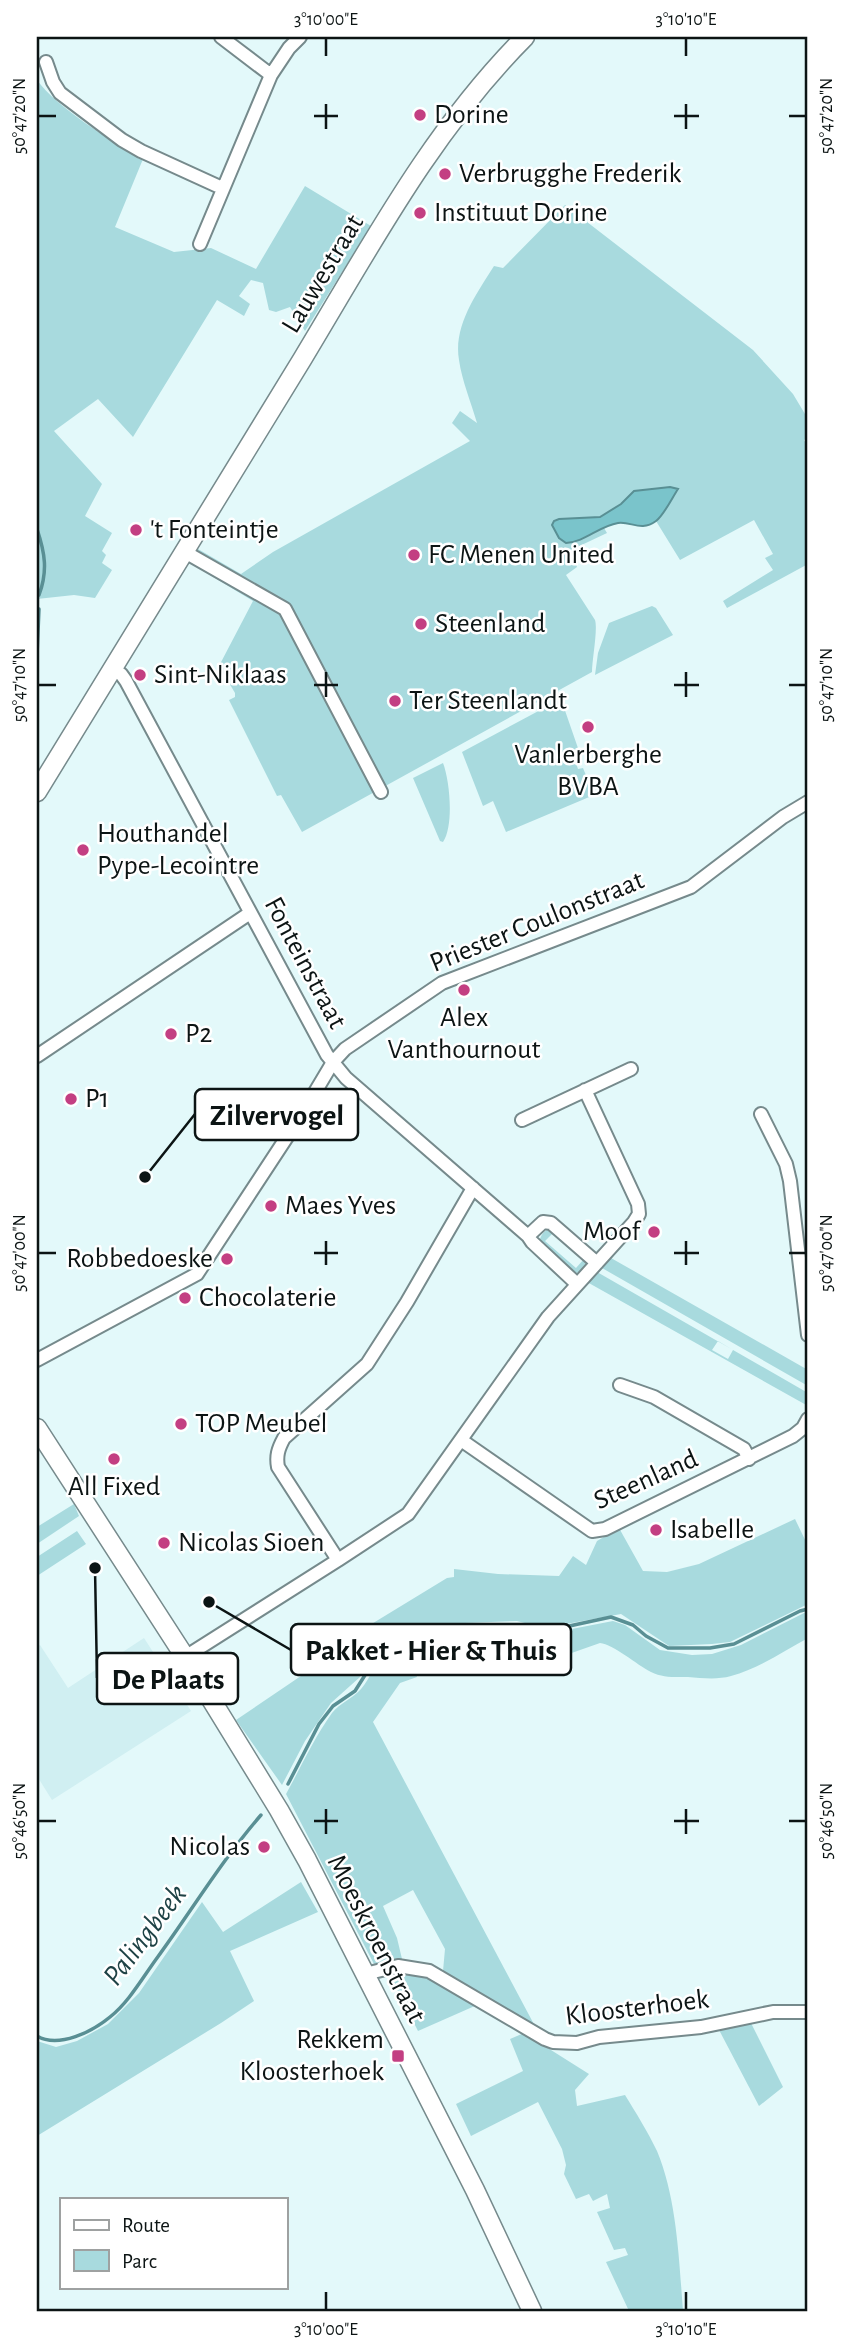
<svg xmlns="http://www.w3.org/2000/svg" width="845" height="2348" font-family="'Alegreya Sans',sans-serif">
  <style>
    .built { fill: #d0eff2 }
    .green { fill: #a8dade; fill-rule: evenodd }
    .water { fill: #7ac4cb; stroke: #598f94; stroke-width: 2 }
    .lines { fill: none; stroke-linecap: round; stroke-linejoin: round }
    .stream { stroke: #598f94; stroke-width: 3.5 }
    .street-casing { stroke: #768a8c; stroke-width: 16 }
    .secondary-casing { stroke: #768a8c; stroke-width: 21 }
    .street { stroke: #fff; stroke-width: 12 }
    .secondary { stroke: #fff; stroke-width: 18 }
    .ticks { fill: none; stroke: #0c1414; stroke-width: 2.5 }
    .poi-dot { fill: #c33f82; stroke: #fff; stroke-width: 2.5 }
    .labels { text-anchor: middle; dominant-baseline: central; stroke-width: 5; stroke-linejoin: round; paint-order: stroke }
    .poi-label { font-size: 28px; fill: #0c1414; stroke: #fff; text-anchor: start }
    .street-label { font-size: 28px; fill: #0c1414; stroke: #fff }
    .water-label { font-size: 30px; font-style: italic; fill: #1e4245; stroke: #fff }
    .leader { fill: none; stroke: #0c1414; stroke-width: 2.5 }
    .callout-dot { fill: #0c1414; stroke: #fff; stroke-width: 2.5 }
    .callout { fill: #fff; stroke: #0c1414; stroke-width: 2.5 }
    .callout-label { font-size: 30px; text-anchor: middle; font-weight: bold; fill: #0c1414 }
    .neatline { fill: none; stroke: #0c1414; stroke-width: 2.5 }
    .ticks-label { font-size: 18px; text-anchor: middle; fill: #0c1414 }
  </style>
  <rect width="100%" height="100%" fill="#e3f9fa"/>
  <path class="built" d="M 144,1638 L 191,1711 L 52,1800 L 37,1776 L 37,1647 L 40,1645 L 68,1688 Z"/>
  <path class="green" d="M 37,80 C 57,108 113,142 143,159 L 115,227 L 174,252 L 211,248 L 256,269 L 305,186 L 371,226 L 305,331 L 290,307 L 276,312 L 269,310 L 263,283 L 251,280 L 239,296 L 250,304 L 244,316 L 217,300 L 133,437 L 98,399 L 54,431 L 102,484 L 85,516 L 112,533 L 102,551 L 106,555 L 102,563 L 112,570 L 95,598 L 74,595 L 37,599 Z
    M 565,205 L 753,350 L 793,394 L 808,419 L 808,438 L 804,440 L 808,447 L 808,564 L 727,608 L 723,601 L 773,570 L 765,558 L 773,554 L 754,520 L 680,560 L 656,521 L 677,489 L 634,491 L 621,504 L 600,517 L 554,521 L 566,543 L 575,542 L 604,528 L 607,533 L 571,550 L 577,567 L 566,575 L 595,620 C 598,629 592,660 592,672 L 302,832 L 281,795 L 277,796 L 229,700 L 235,697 L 235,693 L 219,666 L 253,601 L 190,563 L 198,549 L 241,574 L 273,552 L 470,441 L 452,423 L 460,411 L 477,423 C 471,402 462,381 459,360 C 453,326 477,293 494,266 L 503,268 Z
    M 652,606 L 656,608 L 673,635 L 595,675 L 598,653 L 609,623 Z
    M 561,699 L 579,751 L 573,754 L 578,769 L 583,768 L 594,795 L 506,832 L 493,801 L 483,806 L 462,752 Z
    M 443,763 C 450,781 454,826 443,842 L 440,841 L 413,778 Z
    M 551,1230 L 554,1232 L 545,1241 L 576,1268 L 584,1259 L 587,1264 L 581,1272 L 576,1273 L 542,1244 L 540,1239 C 542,1234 545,1229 551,1230 Z
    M 611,1258 L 808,1370 L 808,1386 L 602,1268 Z
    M 597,1272 L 808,1393 L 808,1406 L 587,1282 ZM 718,1341 L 733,1350 L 728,1359 L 712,1350 Z
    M 74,1504 L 79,1516 L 37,1544 L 37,1527 Z
    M 795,1519 L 808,1546 L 808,1604 L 730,1642 L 712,1644 L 669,1646 L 621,1614 L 544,1628 L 517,1621 L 465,1623 L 430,1649 L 413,1652 L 380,1651 L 370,1655 L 365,1663 L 360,1677 L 331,1703 L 305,1741 L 282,1785 L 236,1720 L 326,1659 L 324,1653 L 447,1578 L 454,1577 L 454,1569 L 498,1574 L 559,1576 L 573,1556 L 586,1565 L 597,1541 L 619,1528 L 643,1571 L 667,1572 L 699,1564 Z
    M 77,1531 L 86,1544 L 37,1576 L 37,1557 Z
    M 808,1611 L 808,1638 C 784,1651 758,1669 731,1676 C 717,1680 702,1678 688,1677 C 675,1677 663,1678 651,1672 C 637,1665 613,1644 600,1643 L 529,1668 L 505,1630 L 518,1629 L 546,1634 L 613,1621 L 625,1625 L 660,1650 L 692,1655 L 712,1654 L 741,1645 Z
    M 391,1659 L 410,1660 L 417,1677 L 400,1683 L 373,1722 L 537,2030 L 443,1971 L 445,1949 L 413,1890 L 383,1906 L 397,1938 L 402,1959 L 374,1964 L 286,1794 C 301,1767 314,1738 332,1713 C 340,1703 353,1698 361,1689 C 373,1675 371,1665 391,1659 Z
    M 301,1882 L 318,1912 L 230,1951 L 254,2001 L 221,2023 L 37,2136 L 37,2041 L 56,2047 L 77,2041 L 108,2024 L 139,1993 L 202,1902 L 223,1932 Z
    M 388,1972 L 417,1973 L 436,1980 L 477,2005 L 418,2031 Z
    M 750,2021 L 783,2087 L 759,2106 L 718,2028 Z
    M 524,2033 L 589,2074 L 575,2090 L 577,2106 L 625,2095 C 636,2113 648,2132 657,2151 C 677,2199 679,2260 683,2311 L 629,2311 L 606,2262 L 628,2255 L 625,2248 L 614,2250 L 597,2212 L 610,2208 L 607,2194 L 593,2201 L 589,2194 L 576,2199 L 564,2174 L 566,2165 L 562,2149 L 538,2102 L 471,2136 L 456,2104 L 523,2071 L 510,2039 Z"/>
  <path class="water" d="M 670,487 L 678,489 C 672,498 664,515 656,521 C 641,532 631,521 618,523 C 599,526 585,542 566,543 L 559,538 L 552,525 L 554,521 L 559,519 L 600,517 L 621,504 L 634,491 Z"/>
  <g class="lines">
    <path class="stream" d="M 37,529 C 45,553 48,571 39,595
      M 37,655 L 39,609
      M 288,1784 L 319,1724 L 333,1706 L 355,1691 L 372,1664 L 388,1656 L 405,1656 L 437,1649 L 459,1630 L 474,1626 L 528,1627 L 546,1631 L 611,1617 L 633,1625 L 646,1636 L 668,1648 L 710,1648 L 734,1644 L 800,1611 L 808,1609
      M 37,2036 C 59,2049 93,2031 110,2017 C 129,2002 143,1977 157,1958 C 192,1910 222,1860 261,1815"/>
    <defs>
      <path id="street" d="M 221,37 L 271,75
        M 46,62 L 53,82 L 60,93 L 122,140 L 141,151 L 222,188
        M 200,244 L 271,75 L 289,48 L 300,37
        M 185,552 L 285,609 L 381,792
        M 113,669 L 121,674 L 126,681 L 327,1055 L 346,1078 L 528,1236 L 532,1242 L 577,1284
        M 37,1056 L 250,913
        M 761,1114 L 786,1164 L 790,1181 L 808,1335
        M 522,1120 L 631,1069
        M 528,1236 L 543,1222 L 551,1223 L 597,1263
        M 37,1360 L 197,1274 L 302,1114 L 333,1062 L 345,1049 L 442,983 L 691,887 L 783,817 L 808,802
        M 620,1385 L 654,1397 L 744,1449 L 749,1459
        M 461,1440 L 592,1531 L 605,1529 L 793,1436 L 803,1428 L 808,1419
        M 338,1560 L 408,1514 L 548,1317 L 634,1222 L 639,1214 L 638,1204 L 585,1090
        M 185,1657 L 338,1560 L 278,1467 C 276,1456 278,1449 284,1438 L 367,1364 L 407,1302 L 473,1188
        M 365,1974 L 398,1966 L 429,1971 L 545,2039 L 553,2042 L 577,2043 L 599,2037 L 701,2027 L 773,2012 L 808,2012"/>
      <path id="secondary" d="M 37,792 C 126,648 215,504 303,358 C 370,247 432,130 525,37
        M 37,1428 L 185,1657 L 279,1810 L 307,1860 L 475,2190 L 532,2311"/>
    </defs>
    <use href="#street" class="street-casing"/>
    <use href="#secondary" class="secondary-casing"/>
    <use href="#street" class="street"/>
    <use href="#secondary" class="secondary"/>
  </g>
  <path class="ticks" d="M 326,38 L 326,56M 686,38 L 686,56M 326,104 L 326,129M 686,104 L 686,129M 38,116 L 56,116M 314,116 L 338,116M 674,116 L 699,116M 789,116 L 806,116M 326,672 L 326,697M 686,672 L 686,697M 38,685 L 56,685M 314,685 L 338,685M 674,685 L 699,685M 789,685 L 806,685M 326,1241 L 326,1265M 686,1241 L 686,1265M 38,1253 L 56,1253M 314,1253 L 338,1253M 674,1253 L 699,1253M 789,1253 L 806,1253M 326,1809 L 326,1834M 686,1809 L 686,1834M 38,1821 L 56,1821M 314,1821 L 338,1821M 674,1821 L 699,1821M 789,1821 L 806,1821M 326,2292 L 326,2310M 686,2292 L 686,2310"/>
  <g class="poi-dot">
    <circle cx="420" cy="115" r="7"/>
    <circle cx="445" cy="174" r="7"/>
    <circle cx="420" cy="213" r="7"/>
    <circle cx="136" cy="530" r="7"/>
    <circle cx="414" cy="555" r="7"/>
    <circle cx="421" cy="624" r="7"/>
    <circle cx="140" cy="675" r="7"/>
    <circle cx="395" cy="701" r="7"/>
    <circle cx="588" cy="727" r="7"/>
    <circle cx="83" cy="850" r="7"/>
    <circle cx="464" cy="990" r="7"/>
    <circle cx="171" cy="1034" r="7"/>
    <circle cx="71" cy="1099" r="7"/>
    <circle cx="271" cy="1206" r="7"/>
    <circle cx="654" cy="1232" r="7"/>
    <circle cx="227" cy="1259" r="7"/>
    <circle cx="185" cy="1298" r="7"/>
    <circle cx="181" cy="1424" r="7"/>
    <circle cx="114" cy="1459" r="7"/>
    <circle cx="656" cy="1530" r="7"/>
    <circle cx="164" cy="1543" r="7"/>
    <circle cx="264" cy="1847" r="7"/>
    <rect x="391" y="2049" width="14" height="14" rx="3.5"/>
  </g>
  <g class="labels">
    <g class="poi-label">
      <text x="434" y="115">Dorine</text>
      <text x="459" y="174">Verbrugghe Frederik</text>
      <text x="434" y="213">Instituut Dorine</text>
      <text x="150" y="530">'t Fonteintje</text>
      <text x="428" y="555">FC Menen United</text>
      <text x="435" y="624">Steenland</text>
      <text x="154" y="675">Sint-Niklaas</text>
      <text x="409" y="701">Ter Steenlandt</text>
      <text x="588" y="755" text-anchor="middle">Vanlerberghe<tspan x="588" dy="32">BVBA</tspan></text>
      <text x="97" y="834">Houthandel<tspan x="97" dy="32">Pype-Lecointre</tspan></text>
      <text x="464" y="1018" text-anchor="middle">Alex<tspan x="464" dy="32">Vanthournout</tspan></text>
      <text x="185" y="1034">P2</text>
      <text x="85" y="1099">P1</text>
      <text x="285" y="1206">Maes Yves</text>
      <text x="640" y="1232" text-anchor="end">Moof</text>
      <text x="213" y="1259" text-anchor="end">Robbedoeske</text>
      <text x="199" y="1298">Chocolaterie</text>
      <text x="195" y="1424">TOP Meubel</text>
      <text x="114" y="1487" text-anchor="middle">All Fixed</text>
      <text x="670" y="1530">Isabelle</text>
      <text x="178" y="1543">Nicolas Sioen</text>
      <text x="250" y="1847" text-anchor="end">Nicolas</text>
      <text x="384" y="2040" text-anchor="end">Rekkem<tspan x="384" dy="32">Kloosterhoek</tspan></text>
    </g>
    <g class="street-label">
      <text transform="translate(323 274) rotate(-59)">Lauwestraat</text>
      <text transform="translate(537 922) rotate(-22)">Priester Coulonstraat</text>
      <text transform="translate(305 963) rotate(62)">Fonteinstraat</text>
      <text transform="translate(646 1480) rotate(-24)">Steenland</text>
      <text transform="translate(376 1939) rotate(63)">Moeskroenstraat</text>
      <text transform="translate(637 2008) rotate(-7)">Kloosterhoek</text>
    </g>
    <g class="water-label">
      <text transform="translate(145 1935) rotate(-53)">Palingbeek</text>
    </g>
  </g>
  <path class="leader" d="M145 1177L195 1114M209 1602L291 1650M95 1568L97 1678"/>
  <g class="callout-dot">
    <circle cx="145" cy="1177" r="7"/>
    <circle cx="209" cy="1602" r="7"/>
    <circle cx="95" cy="1568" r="7"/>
  </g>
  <g class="callout">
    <rect x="195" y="1089" width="163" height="51" rx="7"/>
    <rect x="291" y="1624" width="280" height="51" rx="7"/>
    <rect x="97" y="1653" width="141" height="51" rx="7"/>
  </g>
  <g class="callout-label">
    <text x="277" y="1125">Zilvervogel</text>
    <text x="431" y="1660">Pakket - Hier &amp; Thuis</text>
    <text x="168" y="1689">De Plaats</text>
  </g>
  <rect width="845" height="2348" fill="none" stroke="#ffffff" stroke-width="77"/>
  <rect x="60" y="2198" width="228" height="91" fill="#ffffff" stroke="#9ea1a1" stroke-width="2"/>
  <rect x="74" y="2220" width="35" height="10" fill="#ffffff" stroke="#9ea1a1" stroke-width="2"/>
  <text x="122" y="2232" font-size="21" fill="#0c1414">Route</text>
  <rect x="74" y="2250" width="35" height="21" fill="#a8dade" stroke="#9ea1a1" stroke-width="2"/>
  <text x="122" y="2268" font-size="21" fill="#0c1414">Parc</text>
  <rect x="38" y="38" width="768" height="2272" class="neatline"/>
  <g class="ticks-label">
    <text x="326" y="25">3°10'00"E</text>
    <text x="686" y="25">3°10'10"E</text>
    <text transform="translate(19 116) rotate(-90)" y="6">50°47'20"N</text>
    <text transform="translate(826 116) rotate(-90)" y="6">50°47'20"N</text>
    <text transform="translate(19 685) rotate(-90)" y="6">50°47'10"N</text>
    <text transform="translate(826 685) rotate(-90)" y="6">50°47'10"N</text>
    <text transform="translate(19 1253) rotate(-90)" y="6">50°47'00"N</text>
    <text transform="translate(826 1253) rotate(-90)" y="6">50°47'00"N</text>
    <text transform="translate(19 1821) rotate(-90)" y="6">50°46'50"N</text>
    <text transform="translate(826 1821) rotate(-90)" y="6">50°46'50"N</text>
    <text x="326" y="2335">3°10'00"E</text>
    <text x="686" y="2335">3°10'10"E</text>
  </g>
</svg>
